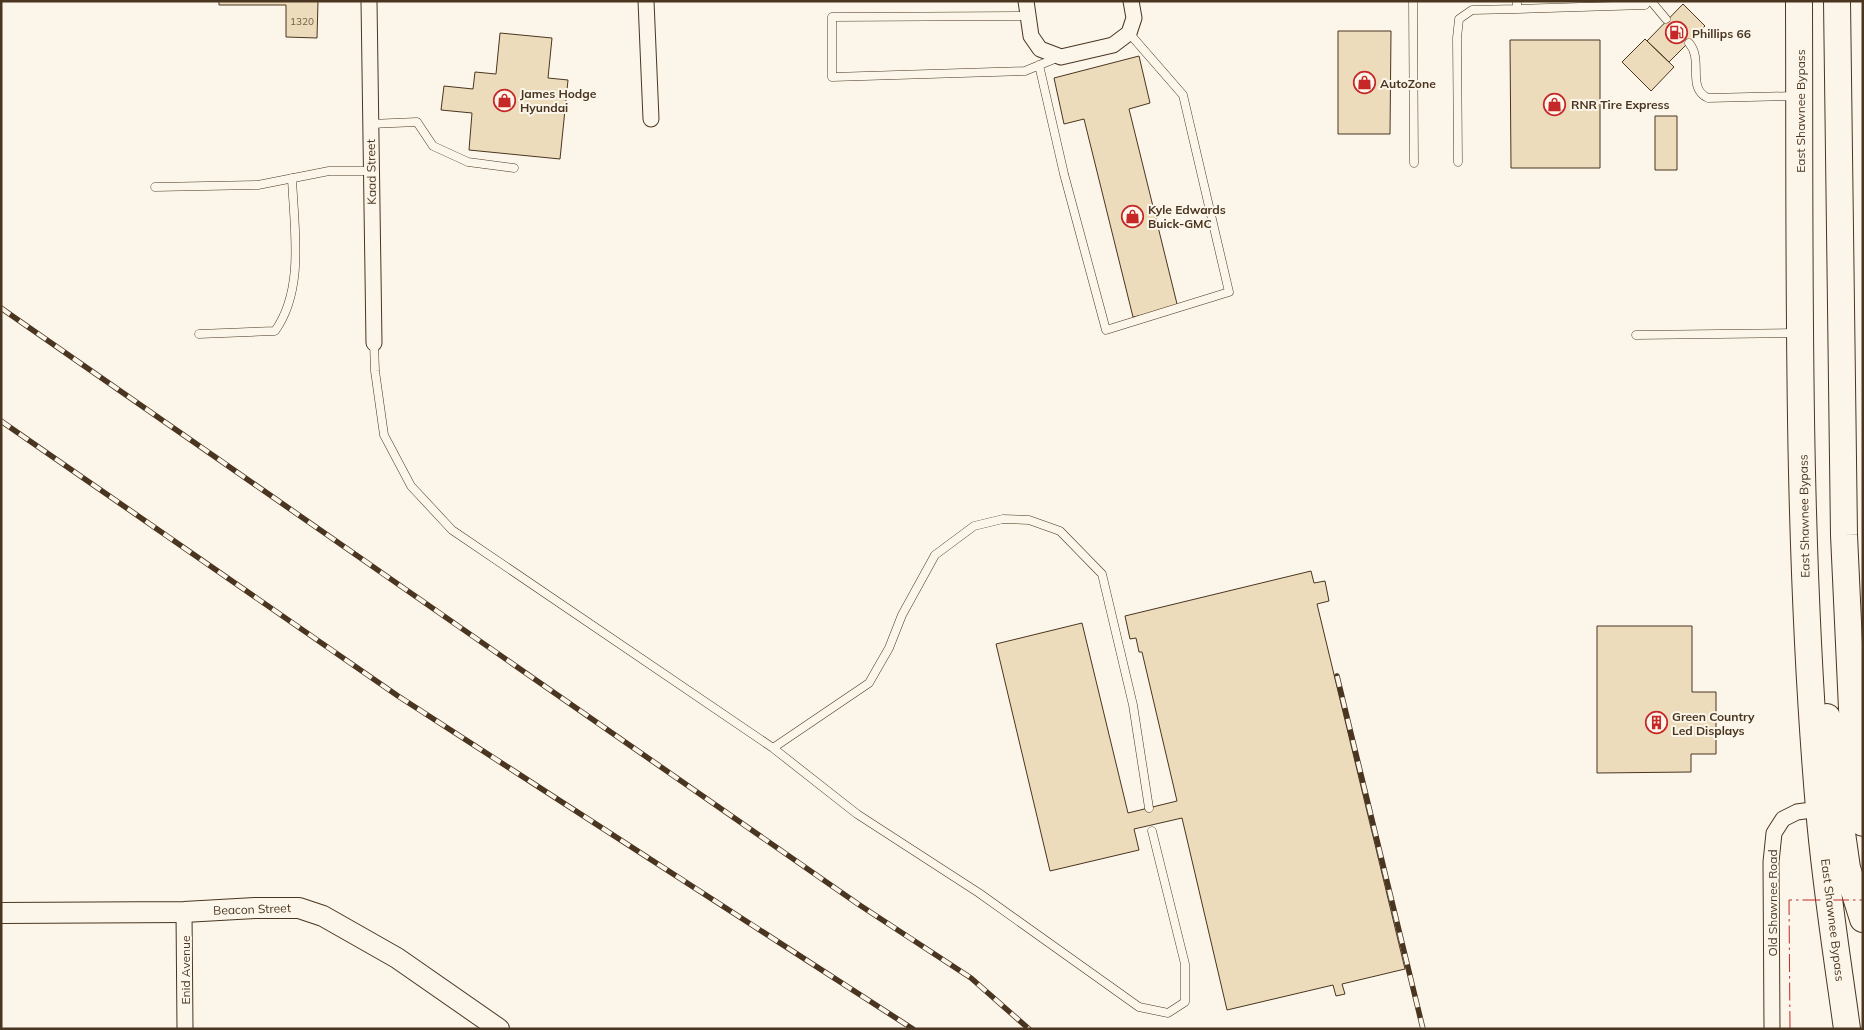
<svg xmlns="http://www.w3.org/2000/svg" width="1864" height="1030" font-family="Mulish,sans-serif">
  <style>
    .building { fill: #ecdcbc; stroke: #4a3520 }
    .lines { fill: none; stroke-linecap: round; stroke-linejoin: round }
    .lane-casing { stroke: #4a3520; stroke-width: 9 }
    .street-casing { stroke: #4a3520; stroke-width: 17 }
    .secondary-casing { stroke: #4a3520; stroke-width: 22 }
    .highway-casing { stroke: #4a3520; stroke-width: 28 }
    .lane { stroke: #fbf6e9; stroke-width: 8 }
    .street { stroke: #fbf6e9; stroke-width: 15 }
    .secondary { stroke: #fbf6e9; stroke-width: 20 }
    .highway { stroke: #fbf6e9; stroke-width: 26 }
    .rail-casing { stroke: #4a3520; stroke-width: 5.5 }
    .rail { stroke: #fbf6e9; stroke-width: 4; stroke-dasharray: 11; stroke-linecap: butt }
    .power { stroke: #c62828; stroke-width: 1; stroke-dasharray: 18 4 2.5 4; stroke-linecap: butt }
    .labels { text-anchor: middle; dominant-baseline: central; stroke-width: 4; stroke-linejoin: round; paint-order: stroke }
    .number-label { font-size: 10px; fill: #725f47 }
    .poi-label { font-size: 12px; font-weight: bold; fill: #4a3520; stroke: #fbf6e9; text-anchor: start }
    .street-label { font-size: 12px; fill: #4a3520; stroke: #fbf6e9 }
  </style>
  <rect width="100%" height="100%" fill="#fbf6e9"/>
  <path class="building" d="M 219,1 L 318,1 L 317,38 L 286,37 L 286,5 L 219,5 Z
    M 1683,4 L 1705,26 L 1669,62 L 1647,41 Z
    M 1338,31 L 1391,31 L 1390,134 L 1338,134 Z
    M 500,33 L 552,38 L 548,78 L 568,80 L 560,159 L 469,150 L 472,113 L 441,110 L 444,86 L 473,89 L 475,72 L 496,74 Z
    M 1645,39 L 1674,67 L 1651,91 L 1622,62 Z
    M 1510,40 L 1600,40 L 1600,168 L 1511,168 Z
    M 1139,56 L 1150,103 L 1129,109 L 1178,308 L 1133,317 L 1084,119 L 1064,124 L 1054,78 Z
    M 1655,116 L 1677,116 L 1677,170 L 1655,170 Z
    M 1311,571 L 1314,583 L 1325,581 L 1329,601 L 1317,604 L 1405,969 L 1342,984 L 1345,994 L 1336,996 L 1333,985 L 1227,1010 L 1182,818 L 1134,829 L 1139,850 L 1050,871 L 996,644 L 1082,623 L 1128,813 L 1177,801 L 1142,652 L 1139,652 L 1136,638 L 1130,639 L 1125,616 Z
    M 1597,626 L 1692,626 L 1692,692 L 1716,692 L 1716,754 L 1691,754 L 1691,772 L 1597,773 Z"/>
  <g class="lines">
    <defs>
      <path id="lane" d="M 1413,1 L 1414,163
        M 1651,1 L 1666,19
        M 1517,9 L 1645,5 L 1648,1
        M 1027,16 L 832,17 L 832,77 L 1025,71 L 1059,57
        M 1689,43 C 1704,60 1686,88 1708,98 L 1795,96
        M 1039,65 L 1064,174 L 1106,330 L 1229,292 L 1183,95 L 1129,33
        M 370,124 L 417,122 L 433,146 L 468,162 L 514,168
        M 1458,162 L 1457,38 L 1459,19 L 1472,10 L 1517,9 L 1517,1
        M 155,187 L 258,185 L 329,171 L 371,171
        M 199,334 L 275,331 C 305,289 294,228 292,178
        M 1636,335 L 1796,333
        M 374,343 L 375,371 L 384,435 L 411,486 L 452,530 L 773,748
        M 1149,808 L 1133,705 L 1102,574 L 1060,531 L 1029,520 L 1003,519 L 974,526 L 935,555 L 902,615 L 889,648 L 869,683 L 773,748 L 857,814 L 979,893 L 1139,1007 L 1168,1013 L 1185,1002 L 1185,964 L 1152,831"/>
      <path id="street" d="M 369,1 L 374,343
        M 646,1 L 651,119
        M 1026,1 L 1031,36 L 1040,49 L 1061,57 L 1113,45 L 1129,33 L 1134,18 L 1131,1
        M 184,912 L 185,1029
        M 1772,1029 L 1771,862 L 1774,833 L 1783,819 L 1797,812 L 1819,809"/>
      <path id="secondary" d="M 1,913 L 184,912 L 255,908 L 299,908 L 323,916 L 397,958 L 499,1029"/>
      <path id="highway" d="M 1799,1 C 1800,270 1796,540 1819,808 C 1825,882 1837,956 1847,1029
        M 1837,1 L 1844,535 L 1852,709 L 1863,823
        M 1827,717 L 1838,788 L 1845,800 L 1861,809
        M 1819,809 L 1830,811 L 1837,818 L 1842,833 L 1847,868 L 1863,919"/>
    </defs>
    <use href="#lane" class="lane-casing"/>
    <use href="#street" class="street-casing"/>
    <use href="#secondary" class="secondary-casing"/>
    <use href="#highway" class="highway-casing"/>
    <use href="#lane" class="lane"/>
    <use href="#street" class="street"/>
    <use href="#secondary" class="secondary"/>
    <use href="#highway" class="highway"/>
    <defs>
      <path id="rail" d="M 1,308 L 858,904 L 971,978 L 1029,1029
        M 1,421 L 398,696 L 913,1029
        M 1337,676 L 1423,1029"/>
    </defs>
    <use href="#rail" class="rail-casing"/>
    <use href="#rail" class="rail"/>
    <path class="power" d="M 1790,1029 L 1789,900 L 1863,900"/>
  </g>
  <defs>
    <symbol id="fuel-ring" viewBox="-11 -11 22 22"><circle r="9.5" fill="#fbf6e9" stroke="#c62828" stroke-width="1.5"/><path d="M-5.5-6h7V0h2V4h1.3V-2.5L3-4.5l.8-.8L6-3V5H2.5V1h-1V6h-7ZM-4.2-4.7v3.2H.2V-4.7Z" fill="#c62828"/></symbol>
    <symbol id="shop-ring" viewBox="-11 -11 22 22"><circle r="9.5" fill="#fbf6e9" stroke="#c62828" stroke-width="1.5"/><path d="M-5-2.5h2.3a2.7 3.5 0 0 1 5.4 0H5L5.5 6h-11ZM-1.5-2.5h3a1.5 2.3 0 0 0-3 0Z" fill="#c62828"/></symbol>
    <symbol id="building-ring" viewBox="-11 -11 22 22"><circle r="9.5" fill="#fbf6e9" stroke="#c62828" stroke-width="1.5"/><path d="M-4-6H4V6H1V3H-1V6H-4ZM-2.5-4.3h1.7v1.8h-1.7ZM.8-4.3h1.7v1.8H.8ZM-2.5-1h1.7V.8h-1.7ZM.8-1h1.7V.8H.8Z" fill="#c62828"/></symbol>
  </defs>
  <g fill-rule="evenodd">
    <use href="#fuel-ring" x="1664" y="20" width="25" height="25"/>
    <use href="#shop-ring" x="1352" y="70" width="25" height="25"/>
    <use href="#shop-ring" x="492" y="88" width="25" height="25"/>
    <use href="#shop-ring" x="1542" y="92" width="25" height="25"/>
    <use href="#shop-ring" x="1120" y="204" width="25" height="25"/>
    <use href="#building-ring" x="1644" y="710" width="25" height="25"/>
  </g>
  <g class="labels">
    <g class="number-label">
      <text x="302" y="21">1320</text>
    </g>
    <g class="poi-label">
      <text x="1692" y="33">Phillips 66</text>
      <text x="1380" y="83">AutoZone</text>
      <text x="520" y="93">James Hodge<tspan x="520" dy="14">Hyundai</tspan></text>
      <text x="1571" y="104">RNR Tire Express</text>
      <text x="1148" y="209">Kyle Edwards<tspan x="1148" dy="14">Buick-GMC</tspan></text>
      <text x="1672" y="716">Green Country<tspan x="1672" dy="14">Led Displays</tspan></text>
    </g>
    <g class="street-label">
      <text transform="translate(1800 111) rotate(-90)">East Shawnee Bypass</text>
      <text transform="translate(371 172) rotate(-91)">Kaad Street</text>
      <text transform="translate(1804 516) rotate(-91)">East Shawnee Bypass</text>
      <text transform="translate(1772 903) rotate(-90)">Old Shawnee Road</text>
      <text transform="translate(252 909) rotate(-2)">Beacon Street</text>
      <text transform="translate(1833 920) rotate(83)">East Shawnee Bypass</text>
      <text transform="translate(185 970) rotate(-90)">Enid Avenue</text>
    </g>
  </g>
  <rect width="1864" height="1030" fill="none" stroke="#4a3520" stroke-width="5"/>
</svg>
